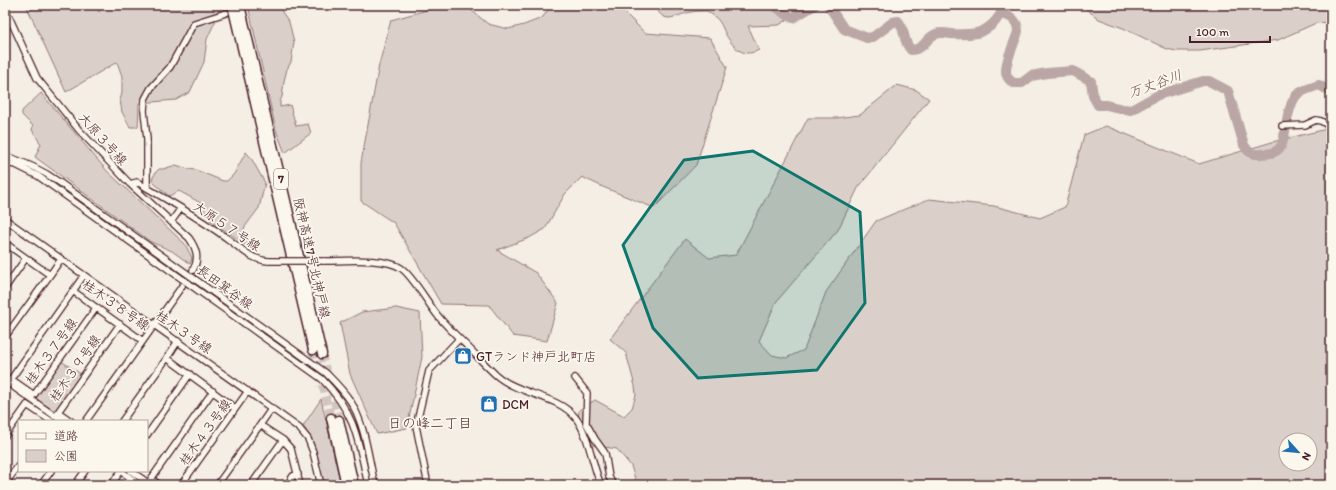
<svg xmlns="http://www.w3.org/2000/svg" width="1336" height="490" font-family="Itim,'Klee One',sans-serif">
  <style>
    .green { fill: #dbd0c9; stroke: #92787a; fill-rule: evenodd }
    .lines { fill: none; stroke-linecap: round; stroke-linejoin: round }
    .stream { stroke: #8d7174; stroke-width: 1.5 }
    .river { stroke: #baa7a5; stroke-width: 10 }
    .highway-tunnel { stroke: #d2c5bf; stroke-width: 8; stroke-dasharray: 8 4; stroke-linecap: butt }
    .minor-casing { stroke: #4a1f2b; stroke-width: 8 }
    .highway-casing { stroke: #4a1f2b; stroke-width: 11 }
    .minor { stroke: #fbf7ec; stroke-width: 5.5 }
    .highway { stroke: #fbf7ec; stroke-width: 8 }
    .minor-bridge-casing { stroke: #4a1f2b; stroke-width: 8; stroke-linecap: butt }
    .minor-bridge { stroke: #fbf7ec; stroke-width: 5.5 }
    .marked { fill: #0f766e; fill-opacity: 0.2; stroke: #0f766e; stroke-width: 3; stroke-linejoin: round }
    .labels { text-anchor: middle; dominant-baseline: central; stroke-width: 3.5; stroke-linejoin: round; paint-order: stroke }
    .shield { fill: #fbf7ec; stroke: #7f6065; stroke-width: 1 }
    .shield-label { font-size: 12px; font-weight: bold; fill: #4a1f2b }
    .street-label { font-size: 13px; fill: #4a1f2b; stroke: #fbf7ec }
    .poi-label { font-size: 13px; fill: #4a1f2b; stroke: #fbf7ec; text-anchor: start }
    .water-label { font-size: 14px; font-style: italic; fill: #714f56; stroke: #fbf7ec }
    .neighbourhood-label { font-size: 14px; fill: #4a1f2b; stroke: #fbf7ec }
  </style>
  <rect width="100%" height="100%" fill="#f4eee4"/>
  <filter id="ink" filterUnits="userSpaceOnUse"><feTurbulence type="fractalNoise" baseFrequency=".025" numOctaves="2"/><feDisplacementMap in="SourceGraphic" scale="8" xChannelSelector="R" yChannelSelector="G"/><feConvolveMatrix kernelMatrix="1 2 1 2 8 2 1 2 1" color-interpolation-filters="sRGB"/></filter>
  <g filter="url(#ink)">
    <path class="green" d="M 26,5 L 96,5 L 99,12 L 105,5 L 219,5 L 220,11 L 207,39 L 204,62 L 190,92 L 176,100 L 139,103 L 138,127 L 130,127 L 122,112 L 120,100 L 122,93 L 122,76 L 117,62 L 66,92 Z
      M 248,5 L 255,5 L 256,8 L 259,5 L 283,5 L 281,8 L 282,12 L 289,22 L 294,42 L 291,62 L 287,69 L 284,81 L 282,97 L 280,101 L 280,107 L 290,105 L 296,126 L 308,124 L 311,133 L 285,153 L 276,130 Z
      M 445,5 L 465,5 L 488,24 L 508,29 L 524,25 L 542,18 L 552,5 L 617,5 L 645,33 L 710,38 L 727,67 L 696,165 L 654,208 L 603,187 L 582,177 L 565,194 L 545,229 L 529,238 L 497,250 L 536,273 L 558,303 L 547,341 L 513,336 L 489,305 L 441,304 L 394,223 L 361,201 L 361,163 L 379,65 L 391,20 Z
      M 657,5 L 811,5 L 779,25 L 748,26 L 759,50 C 743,58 735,49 726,35 C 724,31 722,25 719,21 C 716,17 711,14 707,11 C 702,11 696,11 691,12 C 675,15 666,26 655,7 Z
      M 1081,5 L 1331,5 L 1331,22 L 1316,23 L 1278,40 L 1200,51 L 1176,51 L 1167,49 L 1123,28 L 1099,19 Z
      M 897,85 L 916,90 L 929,99 L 858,188 L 838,230 L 776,302 L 759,341 L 772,355 L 786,358 L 804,350 L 826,292 L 876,221 L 929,199 L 994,206 L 1040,218 L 1065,207 L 1084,135 L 1106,126 L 1199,164 L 1272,142 L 1331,128 L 1331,485 L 637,485 L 631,466 L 617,449 L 592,445 L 578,424 L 579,410 L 595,400 L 624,416 L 632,408 L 636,395 L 635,386 L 626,353 L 610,339 L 685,239 L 709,258 L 736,255 L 808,118 L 836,118 L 860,115 ZM 1286,440 L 1310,440 L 1310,464 L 1286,464 Z
      M 41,93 L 107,171 L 185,244 L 192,258 L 190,264 L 172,251 L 151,242 L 35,157 L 41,144 L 32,130 L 33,126 L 22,115 L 22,111 Z
      M 246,152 L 251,158 L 265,183 L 259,208 L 244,228 L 249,247 L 211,221 L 199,202 L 179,191 L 169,196 L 154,183 L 152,179 L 156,172 L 159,169 L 163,169 L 176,165 L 188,169 L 196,170 L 223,181 L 227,181 L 234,174 Z
      M 396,308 L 420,313 L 422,357 L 407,428 L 377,434 L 350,374 L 340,323 L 362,312 Z
      M 61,361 L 81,374 L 55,411 L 35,399 Z
      M 321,399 L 341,485 L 324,485 L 317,454 L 311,437 L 303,426 Z"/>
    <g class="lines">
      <path class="stream" d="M 996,5 L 997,12 L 1000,15"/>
      <path class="river" d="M 774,5 L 784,13 L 793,18 L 815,5
        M 828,5 L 844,29 L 867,38 L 873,37 L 893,22 L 898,21 C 906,29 902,41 911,50 C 926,49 926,37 936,34 C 941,32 946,33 951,34 C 973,35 987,35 1000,15 C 1009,13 1018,21 1018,31 C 1018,33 1016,37 1015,40 C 1012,49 1003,67 1007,76 C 1008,79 1011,81 1013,83 L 1022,83 L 1031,76 L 1047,73 L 1073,71 L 1091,81 L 1093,96 L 1098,105 L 1106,105 L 1123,109 L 1131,110 L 1158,95 L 1203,81 L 1209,81 L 1228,91 L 1244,145 C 1249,153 1252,155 1261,154 C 1266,154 1272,154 1276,151 C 1278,150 1281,147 1282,144 C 1287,129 1286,111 1295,97 C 1300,90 1311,88 1319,85 L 1331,92"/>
      <path class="highway-tunnel" d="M 313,350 L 331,418
        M 322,354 L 339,420"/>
      <defs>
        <path id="minor" d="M 5,8 L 37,78 L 79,130 L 130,184 L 189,238 C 196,248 200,258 193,270
          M 1282,126 L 1305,125 L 1316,120 L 1321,121 L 1331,127
          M 5,156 C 25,162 42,170 59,182 L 326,373 C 335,382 344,391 351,402 C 366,427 368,457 375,485
          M 5,163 L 16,165 L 38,176 L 322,379 C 356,414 358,440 368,485
          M 130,184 L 137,182 L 181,208
          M 147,188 L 147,139 L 144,111 L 145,99 L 151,88 L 170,67 L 194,23 L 226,13
          M 5,219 L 299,428 L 308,439 L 313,452 L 321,485
          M 171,222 L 181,208 C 197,218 213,228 228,239 C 242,249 251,260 269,261
          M 5,243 L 50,275 L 61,259
          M 323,261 C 343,261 385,257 401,268 C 413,276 428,304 438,316 C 447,327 458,337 468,347 C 477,356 486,366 496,375 C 519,395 557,395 575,417 C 589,434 592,465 601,485
          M 84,275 L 73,291 L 143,341 L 182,286
          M 5,288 L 26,258
          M 73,291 L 11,379 L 34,395 L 96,308
          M 5,337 L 50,275
          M 178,341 L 167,358 L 235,408
          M 575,378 L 587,393 L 586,423 L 595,439 L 605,453 L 609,477 L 613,485
          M 5,381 L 62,421
          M 272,408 L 260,425 L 283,440 L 291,449 L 300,485
          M 71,421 L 58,412 L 120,324
          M 86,421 L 143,341
          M 122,421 L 167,358
          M 147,435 L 190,374
          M 5,436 L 27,405 L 51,421
          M 131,471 L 151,485
          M 5,484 L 19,465
          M 41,485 L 51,471
          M 75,485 L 85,471
          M 111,485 L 121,471 L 140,485
          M 160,485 L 151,479 L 213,391
          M 181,485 L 248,391
          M 217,485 L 260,425
          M 251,485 L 283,440
          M 287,485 L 293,476 L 298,474
          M 428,485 L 416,426 L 429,371 L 459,339"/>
        <path id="highway" d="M 232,5 L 313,350
          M 240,5 L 322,354
          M 331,418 L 346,485
          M 339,420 L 354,485"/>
      </defs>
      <use href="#minor" class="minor-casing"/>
      <use href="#highway" class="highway-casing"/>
      <use href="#minor" class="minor"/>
      <use href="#highway" class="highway"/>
      <defs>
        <path id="minor-bridge" d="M 269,261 L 323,261"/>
      </defs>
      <use href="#minor-bridge" class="minor-bridge-casing"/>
      <use href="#minor-bridge" class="minor-bridge"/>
    </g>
  </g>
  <path class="marked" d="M 753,151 L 860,212 L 865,303 L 817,370 L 698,378 L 653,328 L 623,245 L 684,160 Z"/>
  <defs>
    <symbol id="shop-square" viewBox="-11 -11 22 22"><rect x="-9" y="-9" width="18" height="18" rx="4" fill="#1f6fb2" stroke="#fbf7ec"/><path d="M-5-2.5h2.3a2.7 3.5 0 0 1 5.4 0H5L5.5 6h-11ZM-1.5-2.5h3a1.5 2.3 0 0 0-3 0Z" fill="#fff"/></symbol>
  </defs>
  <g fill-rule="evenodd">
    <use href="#shop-square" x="453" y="346" width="20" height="20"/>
    <use href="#shop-square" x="479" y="394" width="20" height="20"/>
  </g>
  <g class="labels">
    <rect class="shield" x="274" y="169" width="14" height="20" rx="3"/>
    <g class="shield-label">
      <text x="281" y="179">7</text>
    </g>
    <g class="street-label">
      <text transform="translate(103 139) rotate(48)">大原３号線</text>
      <text transform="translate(227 226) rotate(34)">大原５７号線</text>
      <text transform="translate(312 258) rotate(77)">阪神高速7号北神戸線</text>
      <text transform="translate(225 287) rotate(36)">長田箕谷線</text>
      <text transform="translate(116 305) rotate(35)">桂木３８号線</text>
      <text transform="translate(184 332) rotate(35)">桂木３号線</text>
      <text transform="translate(51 351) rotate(-54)">桂木３７号線</text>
      <text transform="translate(75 368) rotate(-55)">桂木３９号線</text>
      <text transform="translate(205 432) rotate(-54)">桂木４３号線</text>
    </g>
    <g class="poi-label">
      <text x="476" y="356">GTランド神戸北町店</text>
      <text x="502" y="404">DCM</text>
    </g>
    <g class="water-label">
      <text transform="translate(1155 84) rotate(-20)">万丈谷川</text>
    </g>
    <g class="neighbourhood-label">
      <text x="430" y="423">日の峰二丁目</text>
    </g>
  </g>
  <rect width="1336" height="490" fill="none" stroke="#fbf7ec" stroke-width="20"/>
  <rect x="10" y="10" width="1316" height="470" fill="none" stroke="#4a1f2b" stroke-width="1.5" filter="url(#ink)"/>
  <rect x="18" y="420" width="130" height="52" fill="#fbf7ec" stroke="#b4a19f"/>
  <rect x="26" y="433" width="20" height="6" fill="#fbf7ec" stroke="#b4a19f"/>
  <text x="54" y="440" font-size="12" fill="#4a1f2b">道路</text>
  <rect x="26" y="450" width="20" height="12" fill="#dbd0c9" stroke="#b4a19f"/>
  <text x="54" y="460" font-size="12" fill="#4a1f2b">公園</text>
  <g transform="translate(1298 452) rotate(117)"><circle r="19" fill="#fbf7ec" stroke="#b4a19f"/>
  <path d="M0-3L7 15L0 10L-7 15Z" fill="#1f6fb2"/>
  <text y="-6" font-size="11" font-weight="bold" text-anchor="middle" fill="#4a1f2b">N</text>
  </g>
  <path d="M1190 36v6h80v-6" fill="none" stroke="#4a1f2b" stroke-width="2"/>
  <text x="1196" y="36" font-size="12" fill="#4a1f2b" stroke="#fbf7ec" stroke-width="3" paint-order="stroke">100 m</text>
</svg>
